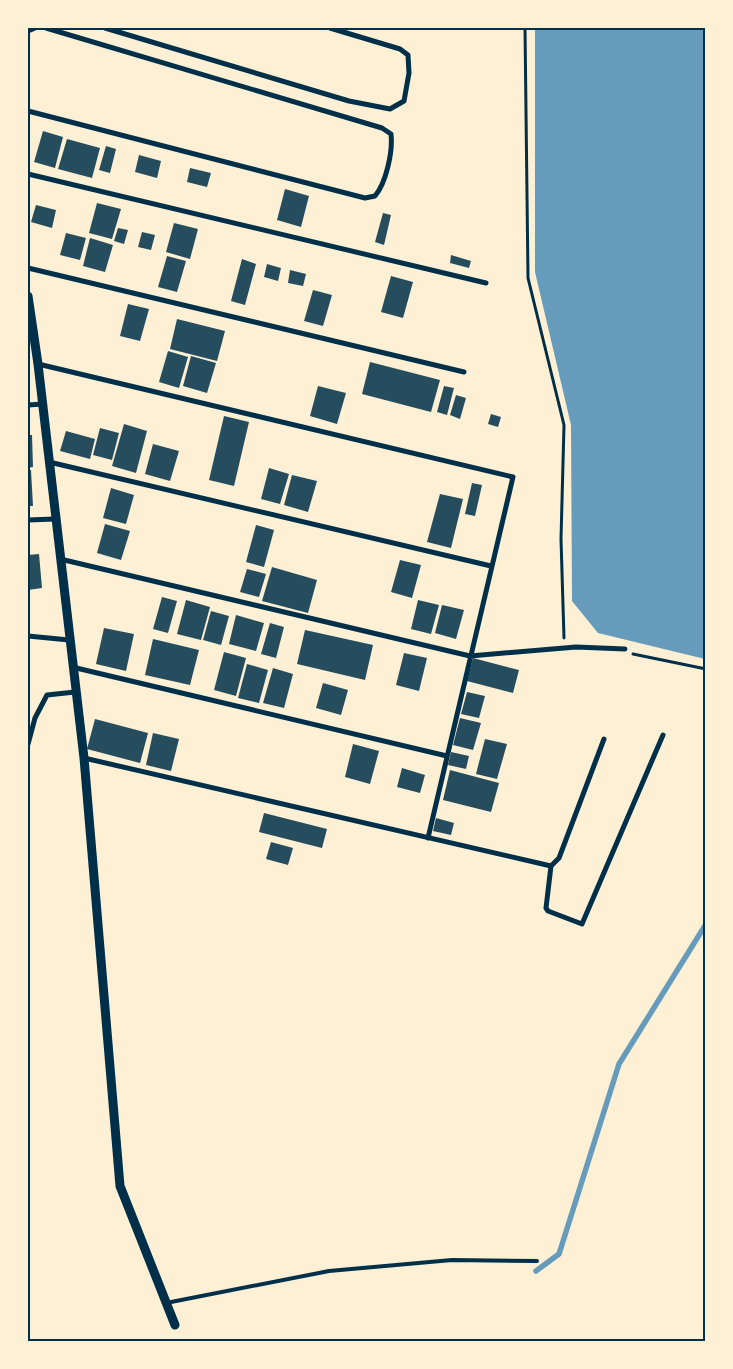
<svg xmlns="http://www.w3.org/2000/svg" width="733" height="1369" font-family="'Work Sans',sans-serif">
  <style>
    .water { fill: #669bbc }
    .lines { fill: none; stroke-linecap: round; stroke-linejoin: round }
    .stream { stroke: #669bbc; stroke-width: 5.5 }
    .building { fill: #264d5e }
    .path { stroke: #003049; stroke-width: 3 }
    .service { stroke: #003049; stroke-width: 4 }
    .minor { stroke: #003049; stroke-width: 5 }
    .tertiary { stroke: #003049; stroke-width: 9 }
    .neatline { fill: none; stroke: #003049; stroke-width: 2 }
  </style>
  <rect width="100%" height="100%" fill="#fdf0d5"/>
  <path class="water" d="M 535,28 L 705,28 L 705,659 L 598,633 L 572,601 L 571,425 L 535,272 Z"/>
  <g class="lines">
    <path class="stream" d="M 536,1271 L 559,1254 L 619,1064 L 706,924"/>
  </g>
  <path class="building" d="M 43,131 L 63,137 L 55,168 L 34,162 Z
    M 67,139 L 100,148 L 92,178 L 58,169 Z
    M 106,146 L 116,149 L 110,173 L 99,170 Z
    M 139,155 L 161,161 L 157,178 L 135,172 Z
    M 190,168 L 211,173 L 207,187 L 187,182 Z
    M 285,189 L 309,196 L 301,227 L 277,220 Z
    M 97,203 L 121,209 L 112,239 L 89,233 Z
    M 36,205 L 56,210 L 52,228 L 31,222 Z
    M 383,213 L 391,215 L 384,245 L 375,242 Z
    M 174,223 L 198,229 L 190,259 L 166,252 Z
    M 118,228 L 128,230 L 124,244 L 114,241 Z
    M 142,232 L 155,235 L 151,250 L 138,247 Z
    M 66,233 L 86,238 L 80,260 L 60,255 Z
    M 90,238 L 113,245 L 105,272 L 83,266 Z
    M 451,255 L 471,261 L 469,268 L 450,263 Z
    M 167,256 L 186,261 L 177,292 L 158,287 Z
    M 242,259 L 256,264 L 245,305 L 231,301 Z
    M 267,264 L 281,268 L 278,281 L 264,277 Z
    M 290,270 L 306,274 L 303,286 L 288,283 Z
    M 391,276 L 413,282 L 403,318 L 381,312 Z
    M 313,290 L 332,295 L 323,326 L 304,321 Z
    M 128,304 L 149,309 L 140,341 L 120,336 Z
    M 177,319 L 225,331 L 217,361 L 170,349 Z
    M 168,351 L 188,357 L 179,388 L 159,382 Z
    M 191,356 L 216,363 L 207,393 L 183,386 Z
    M 370,362 L 440,380 L 431,412 L 362,394 Z
    M 318,386 L 346,393 L 337,424 L 310,416 Z
    M 444,386 L 454,388 L 447,415 L 437,412 Z
    M 456,395 L 466,398 L 460,419 L 450,415 Z
    M 491,414 L 501,417 L 498,427 L 488,424 Z
    M 224,416 L 249,422 L 234,486 L 209,480 Z
    M 124,424 L 147,431 L 136,473 L 112,466 Z
    M 100,428 L 119,433 L 112,460 L 93,455 Z
    M 66,431 L 95,439 L 90,459 L 60,451 Z
    M 28,435 L 32,435 L 33,467 L 28,468 Z
    M 153,444 L 179,451 L 170,481 L 145,474 Z
    M 269,468 L 289,474 L 280,504 L 261,499 Z
    M 28,470 L 31,470 L 33,506 L 28,506 Z
    M 292,475 L 317,481 L 308,512 L 284,505 Z
    M 472,483 L 482,485 L 475,516 L 465,514 Z
    M 111,488 L 134,495 L 126,524 L 103,518 Z
    M 440,494 L 463,499 L 451,548 L 427,542 Z
    M 105,524 L 130,531 L 121,560 L 97,553 Z
    M 256,525 L 274,530 L 264,567 L 246,562 Z
    M 39,554 L 42,588 L 28,590 L 28,555 Z
    M 400,560 L 421,565 L 412,598 L 391,592 Z
    M 272,567 L 317,580 L 308,613 L 262,601 Z
    M 247,569 L 266,574 L 259,597 L 240,592 Z
    M 162,597 L 177,601 L 168,633 L 153,629 Z
    M 186,600 L 210,607 L 201,640 L 177,634 Z
    M 418,600 L 439,605 L 431,634 L 411,629 Z
    M 442,605 L 464,610 L 456,639 L 435,633 Z
    M 211,611 L 229,616 L 221,645 L 203,640 Z
    M 236,615 L 264,623 L 256,651 L 229,644 Z
    M 270,623 L 284,627 L 276,658 L 261,654 Z
    M 104,628 L 134,634 L 126,671 L 96,664 Z
    M 305,630 L 373,645 L 365,680 L 297,664 Z
    M 153,639 L 199,650 L 190,685 L 145,675 Z
    M 224,652 L 246,658 L 236,696 L 214,690 Z
    M 404,653 L 427,658 L 419,691 L 396,685 Z
    M 473,658 L 519,670 L 513,693 L 467,681 Z
    M 247,664 L 268,670 L 259,703 L 238,698 Z
    M 273,668 L 293,674 L 284,708 L 263,703 Z
    M 323,683 L 348,690 L 341,715 L 316,708 Z
    M 467,692 L 485,696 L 479,718 L 461,714 Z
    M 460,718 L 481,723 L 473,750 L 453,745 Z
    M 95,719 L 148,733 L 140,763 L 87,749 Z
    M 153,733 L 179,739 L 171,771 L 146,765 Z
    M 485,739 L 507,744 L 497,779 L 476,774 Z
    M 353,744 L 379,751 L 370,784 L 345,777 Z
    M 451,752 L 469,756 L 466,769 L 448,765 Z
    M 402,768 L 425,775 L 420,793 L 397,787 Z
    M 450,770 L 499,783 L 491,812 L 443,800 Z
    M 264,813 L 327,829 L 322,848 L 259,832 Z
    M 436,818 L 454,823 L 451,835 L 433,831 Z
    M 271,842 L 293,848 L 288,865 L 266,859 Z"/>
  <g class="lines">
    <path class="path" d="M 525,28 L 528,278 L 564,425 L 561,539 L 564,638
      M 633,654 L 706,669"/>
    <path class="service" d="M 166,1303 L 329,1271 L 452,1260 L 537,1261"/>
    <path class="minor" d="M 105,28 L 349,101 L 390,109 L 404,101 L 409,73 L 408,55 L 400,49 L 330,28
      M 28,31 L 35,28
      M 28,111 L 365,198 L 375,196 C 386,183 393,152 391,134 L 382,128 L 46,28
      M 28,174 L 486,283
      M 28,268 L 464,372
      M 38,364 L 513,477 L 428,838
      M 28,405 L 43,404
      M 49,462 L 491,566
      M 28,520 L 55,519
      M 60,559 L 470,656 L 576,647 L 625,649
      M 28,636 L 69,640
      M 72,667 L 447,756
      M 28,744 L 35,718 L 47,695 L 75,692
      M 84,758 L 551,866 L 559,858 L 604,739
      M 551,866 L 546,908 L 548,911 L 582,924 L 663,735"/>
    <path class="tertiary" d="M 28,296 L 38,364 L 84,758 L 120,1186 L 175,1325"/>
  </g>
  <rect width="733" height="1369" fill="none" stroke="#fdf0d5" stroke-width="58"/>
  <rect x="29" y="29" width="675" height="1311" class="neatline"/>
</svg>
